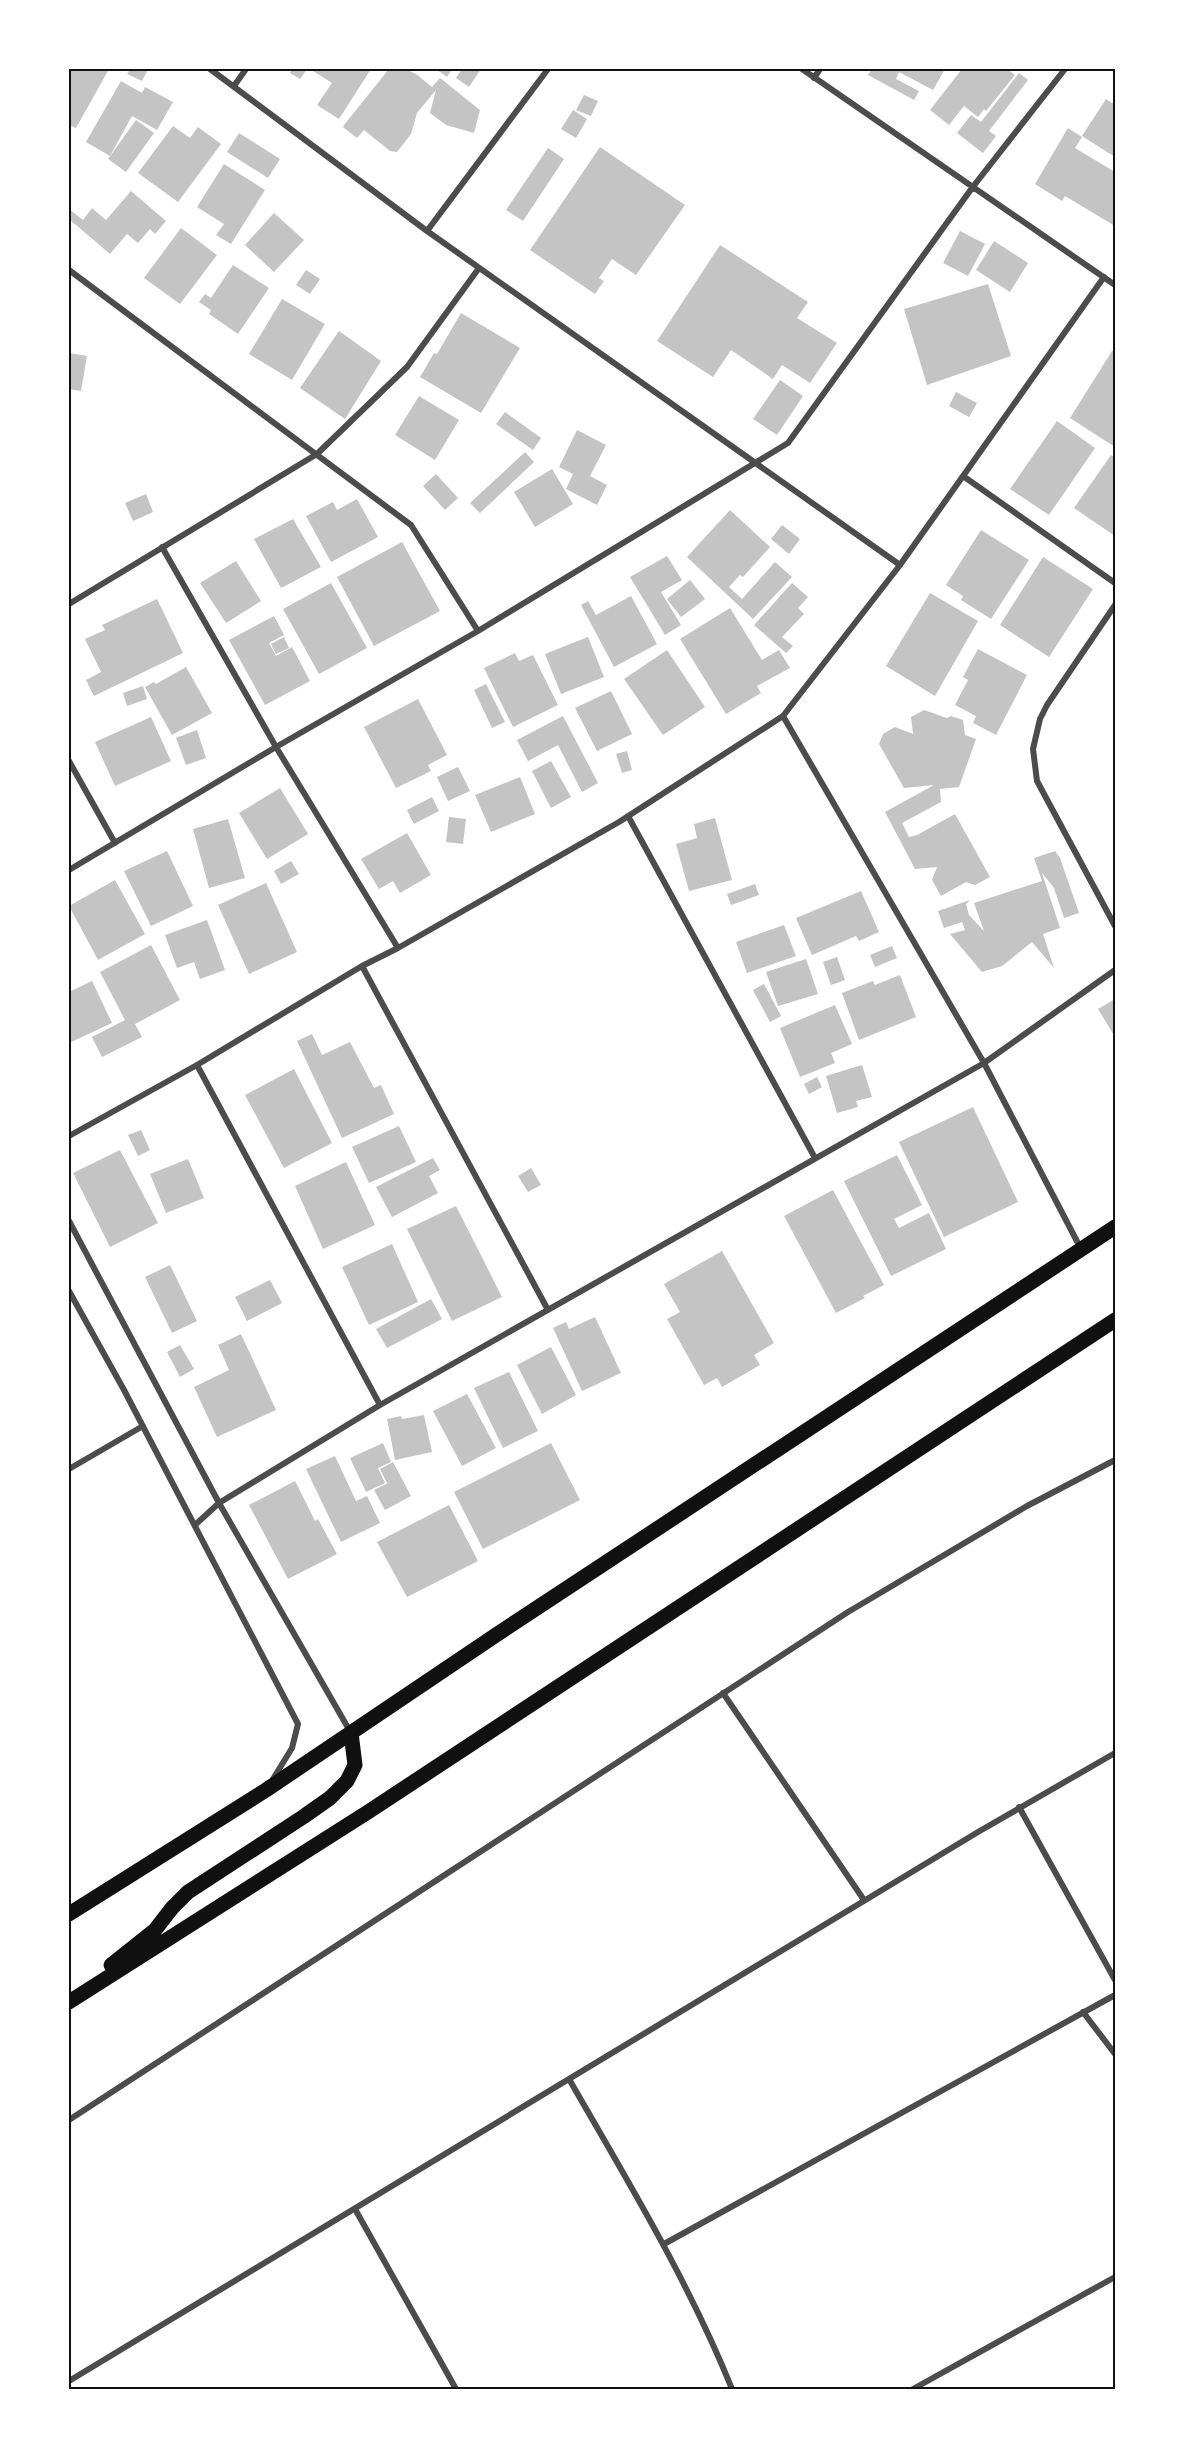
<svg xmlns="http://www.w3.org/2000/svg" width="1184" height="2458" font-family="Jost,sans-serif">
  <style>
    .building { fill: #c4c4c4 }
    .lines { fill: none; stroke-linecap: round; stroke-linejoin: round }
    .minor { stroke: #4c4c4c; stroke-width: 6 }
    .primary { stroke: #111; stroke-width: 15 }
    .neatline { fill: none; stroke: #111; stroke-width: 2 }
  </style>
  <rect width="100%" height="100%" fill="#fff"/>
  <path class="building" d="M 69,69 L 109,69 L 76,128 L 69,125 Z
    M 130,69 L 148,69 L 142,81 L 127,74 Z
    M 293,69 L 307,69 L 300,79 L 290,73 Z
    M 310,69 L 371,69 L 339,119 L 317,105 L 332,83 Z
    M 389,69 L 405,69 L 416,74 L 432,87 L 440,78 L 480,110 L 474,133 L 446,125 L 430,113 L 436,90 L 417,113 L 411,134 L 397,152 L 390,151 L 364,130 L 357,138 L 343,127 L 344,125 Z
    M 436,69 L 452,69 L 447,77 Z
    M 462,69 L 481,69 L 469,87 L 456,78 Z
    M 872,69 L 945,69 L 933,90 L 899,72 L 896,79 L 919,91 L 914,100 L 868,75 Z
    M 962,69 L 1007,69 L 1015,75 L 986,111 L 984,109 L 978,117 L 964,106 L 949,125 L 930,110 Z
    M 1019,73 L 1028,80 L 989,131 L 996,136 L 983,153 L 957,133 L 971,115 L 981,122 Z
    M 121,81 L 142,93 L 145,87 L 173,102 L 157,130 L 132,116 L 110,156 L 86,142 Z
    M 584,95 L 598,101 L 591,116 L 576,110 Z
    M 1106,99 L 1115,105 L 1115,157 L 1082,136 Z
    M 573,110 L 587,119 L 576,138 L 561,129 Z
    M 136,120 L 154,133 L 126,172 L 108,159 Z
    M 173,126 L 190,138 L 198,127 L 221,144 L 178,202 L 138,173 Z
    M 1068,128 L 1082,137 L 1075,148 L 1115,172 L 1115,226 L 1065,196 L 1062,201 L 1035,184 Z
    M 239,133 L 280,159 L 268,178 L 227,152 Z
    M 600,147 L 685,205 L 636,275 L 612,259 L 599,278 L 604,281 L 595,294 L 530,250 Z
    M 548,148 L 564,159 L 523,221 L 506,210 Z
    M 224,164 L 265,190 L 231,244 L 216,235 L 224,224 L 197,207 Z
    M 131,191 L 166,221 L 155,234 L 150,229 L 138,243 L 127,234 L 110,254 L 69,219 L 69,209 L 83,220 L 92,208 L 106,220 Z
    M 274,213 L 304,240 L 274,272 L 245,245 Z
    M 181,228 L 217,255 L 180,304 L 144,278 Z
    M 960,231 L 985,244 L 968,276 L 943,263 Z
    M 994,241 L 1028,263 L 1010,292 L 976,270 Z
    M 720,245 L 808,302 L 797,318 L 837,343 L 810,383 L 782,365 L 773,379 L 731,350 L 713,377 L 657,341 Z
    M 233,265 L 269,288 L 238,334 L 209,314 L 211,310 L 199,302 L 205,294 L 211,298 Z
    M 306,270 L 320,279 L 310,294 L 296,285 Z
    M 988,284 L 1011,356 L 927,385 L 904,309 Z
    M 282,299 L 325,324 L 292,380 L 249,354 Z
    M 461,313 L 520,348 L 481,413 L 420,377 L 434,353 L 437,354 Z
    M 339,331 L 381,361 L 345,419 L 300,388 Z
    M 1112,351 L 1115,353 L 1115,447 L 1070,418 Z
    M 69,353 L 87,356 L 81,391 L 69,389 Z
    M 780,380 L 803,396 L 777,435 L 753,419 Z
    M 956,392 L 977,403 L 969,417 L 949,406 Z
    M 419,396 L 459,420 L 435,460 L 395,435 Z
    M 505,412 L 541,438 L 533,450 L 496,424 Z
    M 1057,421 L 1095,448 L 1049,515 L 1010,489 Z
    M 577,430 L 606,445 L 590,476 L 607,485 L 597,505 L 566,489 L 573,474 L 559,467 Z
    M 525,452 L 534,462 L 480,513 L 470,503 Z
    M 1111,455 L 1115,458 L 1115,536 L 1074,508 Z
    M 552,469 L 573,504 L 535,527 L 514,492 Z
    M 436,474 L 458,498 L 445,510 L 423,486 Z
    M 146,494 L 153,512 L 133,521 L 125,503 Z
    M 357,499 L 378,537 L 331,562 L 306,516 L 333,502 L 337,510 Z
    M 730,510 L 770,547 L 743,577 L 740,575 L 729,587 L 742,599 L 775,562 L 792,577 L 753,619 L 687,557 Z
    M 293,519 L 321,567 L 281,588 L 254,539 Z
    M 782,525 L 800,539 L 789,554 L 771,539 Z
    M 981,530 L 1029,560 L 991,619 L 961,600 L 963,596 L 946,585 Z
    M 402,542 L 440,611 L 374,646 L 337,577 Z
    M 667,556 L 682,580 L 661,592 L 681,625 L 665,635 L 630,577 Z
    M 1043,557 L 1093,589 L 1049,657 L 1000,625 Z
    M 236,561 L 261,601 L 226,623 L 200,583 Z
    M 690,580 L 705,599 L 681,617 L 667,599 Z
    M 331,583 L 367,648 L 319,674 L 283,609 Z
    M 792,583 L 808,597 L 798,608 L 804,614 L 782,637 L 793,646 L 786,653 L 754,625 Z
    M 930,593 L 978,621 L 935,696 L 886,666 Z
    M 631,596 L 657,644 L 614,667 L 581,605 L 588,601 L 596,615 Z
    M 157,599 L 183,653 L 94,696 L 86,680 L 101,672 L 85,639 L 105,630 L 102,625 Z
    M 730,608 L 762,660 L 779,650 L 790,668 L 757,686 L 761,693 L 726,714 L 680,639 Z
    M 274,616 L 284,635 L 269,643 L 276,656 L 292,647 L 310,681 L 265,705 L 229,640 Z
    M 284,637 L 289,648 L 276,654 L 271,644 Z
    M 588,637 L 604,677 L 561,694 L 545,654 Z
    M 978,649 L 1027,675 L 996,735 L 973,723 L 976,716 L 955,705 L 968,680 L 963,677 Z
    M 667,650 L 705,707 L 663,735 L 624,679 Z
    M 515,653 L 519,661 L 533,655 L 558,705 L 513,727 L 484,668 Z
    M 186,667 L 212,713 L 172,735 L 145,687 L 154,682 L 156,684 Z
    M 486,684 L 505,722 L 492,728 L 474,690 Z
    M 143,686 L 147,699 L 127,706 L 123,693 Z
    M 611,691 L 632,734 L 597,751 L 575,708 Z
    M 418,699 L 447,755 L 428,765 L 431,771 L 396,788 L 364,727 Z
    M 924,710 L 947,718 L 951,716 L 963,720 L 965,735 L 976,739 L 959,787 L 940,789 L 941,802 L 902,823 L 909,837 L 917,835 L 955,814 L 990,877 L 975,885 L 966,882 L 941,896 L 932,880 L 937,867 L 915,869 L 885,812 L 934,785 L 904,788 L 879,744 L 883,734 L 895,727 L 913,734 L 911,717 Z
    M 563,716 L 598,783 L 582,792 L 558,745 L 528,761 L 517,740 Z
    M 151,717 L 171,761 L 115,786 L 95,742 Z
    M 197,730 L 206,758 L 186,765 L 176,738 Z
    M 627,751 L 632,770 L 622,773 L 616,754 Z
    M 551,761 L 571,797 L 551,808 L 532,771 Z
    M 458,767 L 470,791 L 448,801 L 437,777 Z
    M 520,777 L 535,814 L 491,832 L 475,795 Z
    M 280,788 L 308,834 L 267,859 L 239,813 Z
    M 432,797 L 439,811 L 414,824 L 407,810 Z
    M 449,817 L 466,819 L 463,844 L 446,842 Z
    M 715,818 L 732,880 L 689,891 L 676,844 L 697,838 L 694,824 Z
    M 228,819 L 245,878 L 209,888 L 193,829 Z
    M 407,833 L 431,875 L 400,893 L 393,881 L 379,889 L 361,859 Z
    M 167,851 L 193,906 L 151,926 L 124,871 Z
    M 1055,851 L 1060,858 L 1079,913 L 1064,918 L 1054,888 L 1042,873 L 1060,928 L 1043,934 L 1054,968 L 1032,942 L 1002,966 L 982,972 L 950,934 L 965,930 L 962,922 L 944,928 L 938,911 L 970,900 L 966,904 L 969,915 L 984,931 L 974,903 L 1042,881 L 1034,858 Z
    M 291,861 L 299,874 L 281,884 L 274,871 Z
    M 115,880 L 145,934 L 98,960 L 69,906 Z
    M 266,883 L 297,952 L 249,974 L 218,905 Z
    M 755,884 L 759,895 L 731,905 L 727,894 Z
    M 861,891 L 879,932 L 859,941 L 856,936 L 812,955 L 796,918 Z
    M 207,920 L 225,970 L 200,979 L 194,962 L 177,968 L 165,935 Z
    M 784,925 L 796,956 L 747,973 L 736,942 Z
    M 151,945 L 180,1000 L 135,1024 L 142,1037 L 102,1057 L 92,1037 L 125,1020 L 100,972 Z
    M 892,946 L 897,958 L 875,967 L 870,955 Z
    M 837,957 L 845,980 L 831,985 L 823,962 Z
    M 806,959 L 818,994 L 778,1006 L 766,972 Z
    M 900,975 L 916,1017 L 859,1040 L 842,993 L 873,981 L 875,985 Z
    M 92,981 L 112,1023 L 69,1043 L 69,992 Z
    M 764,984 L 781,1016 L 770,1022 L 753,990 Z
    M 1115,999 L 1115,1037 L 1098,1009 Z
    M 835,1005 L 852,1044 L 831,1053 L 835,1063 L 800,1077 L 780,1028 Z
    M 312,1034 L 322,1055 L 350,1042 L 374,1088 L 381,1085 L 394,1114 L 342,1138 L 297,1041 Z
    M 862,1065 L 872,1097 L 856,1101 L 858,1107 L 837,1113 L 826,1076 Z
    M 294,1069 L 332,1143 L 284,1168 L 245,1095 Z
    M 817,1077 L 822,1087 L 809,1094 L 804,1084 Z
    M 973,1107 L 1018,1202 L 944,1237 L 899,1142 Z
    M 399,1126 L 416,1162 L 369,1183 L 352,1147 Z
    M 141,1130 L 150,1150 L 138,1156 L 128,1135 Z
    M 120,1150 L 158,1223 L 110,1247 L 73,1173 Z
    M 897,1155 L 922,1205 L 894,1219 L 899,1228 L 929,1213 L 946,1249 L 891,1276 L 844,1181 Z
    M 433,1158 L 440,1170 L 429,1176 L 438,1193 L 392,1217 L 376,1187 Z
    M 188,1159 L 204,1198 L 166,1213 L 150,1174 Z
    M 346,1162 L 375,1225 L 323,1249 L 295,1186 Z
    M 531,1168 L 541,1185 L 528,1192 L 518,1176 Z
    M 833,1190 L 884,1285 L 863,1296 L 865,1298 L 836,1313 L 784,1216 Z
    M 456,1206 L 502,1297 L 452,1321 L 407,1229 Z
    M 392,1244 L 418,1302 L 369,1325 L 342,1267 Z
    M 722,1251 L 774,1343 L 754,1355 L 760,1365 L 722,1387 L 717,1378 L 704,1385 L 667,1319 L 680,1312 L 664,1284 Z
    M 170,1265 L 197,1321 L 172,1333 L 145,1277 Z
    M 270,1280 L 282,1303 L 247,1321 L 235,1297 Z
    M 431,1299 L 442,1319 L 387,1348 L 376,1329 Z
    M 595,1317 L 621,1373 L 582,1391 L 553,1328 L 566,1322 L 569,1329 Z
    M 241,1334 L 276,1410 L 217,1437 L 194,1387 L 229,1370 L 218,1345 Z
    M 180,1345 L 194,1369 L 180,1377 L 167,1352 Z
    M 551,1347 L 576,1395 L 542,1414 L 517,1365 Z
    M 509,1372 L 538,1431 L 503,1448 L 474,1388 Z
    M 467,1394 L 496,1448 L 462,1466 L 433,1411 Z
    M 424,1415 L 432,1452 L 395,1460 L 387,1419 L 401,1416 L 402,1419 Z
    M 383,1443 L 391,1462 L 378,1468 L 385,1483 L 366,1492 L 350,1458 Z
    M 551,1443 L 580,1500 L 483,1549 L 454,1492 Z
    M 335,1456 L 356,1501 L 367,1496 L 380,1523 L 341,1542 L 306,1469 Z
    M 393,1462 L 411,1496 L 385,1510 L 374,1490 L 390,1482 L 387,1483 L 380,1469 Z
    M 295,1481 L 315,1521 L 318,1519 L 337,1554 L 288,1579 L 249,1505 Z
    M 449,1505 L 478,1561 L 407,1597 L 377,1542 Z"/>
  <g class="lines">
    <path class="minor" d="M 210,69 L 427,231 L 900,565
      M 802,69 L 1115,285
      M 814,78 L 820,69
      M 234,86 L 246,69
      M 427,231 L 548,69
      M 69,270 L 411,525 L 478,631
      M 963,476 L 1115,583
      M 162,547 L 276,747 L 398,948
      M 69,604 L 317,454 L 407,367 L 479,268
      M 1115,605 L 1047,705 L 1040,719 L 1033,749 L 1037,781 L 1115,926
      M 783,716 L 984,1063 L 1081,1249
      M 69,761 L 115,843
      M 628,816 L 815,1158
      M 69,870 L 276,747 L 478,631 L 788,443 L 972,188 L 1065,69
      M 362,966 L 548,1310
      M 197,1065 L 380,1405
      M 69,1136 L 197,1065 L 362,966 L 398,948 L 619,822 L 783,716 L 900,565 L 1104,277
      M 69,1221 L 219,1503 L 351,1733
      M 69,1291 L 124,1390 L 298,1724 L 292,1748 L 273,1779
      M 69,1469 L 143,1426
      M 195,1525 L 219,1503 L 380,1405 L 984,1063 L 1115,970
      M 723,1693 L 864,1900
      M 1019,1807 L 1115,1980
      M 1083,2012 L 1115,2054
      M 569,2079 C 627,2180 688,2280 732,2389
      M 69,2120 L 848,1612 L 1027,1506 L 1115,1460
      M 355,2209 L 456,2389
      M 664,2244 L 1115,1995
      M 69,2381 L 978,1832 L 1115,1753
      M 913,2389 L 1115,2277"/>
    <path class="primary" d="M 69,1914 L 266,1790 L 496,1635 L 1115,1227
      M 111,1965 L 155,1930 L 172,1908 L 188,1892 L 303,1817 L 330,1798 L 347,1781 L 355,1765 L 351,1733
      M 69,2002 L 368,1812 L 1115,1320"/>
  </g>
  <rect width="1184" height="2458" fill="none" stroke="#ffffff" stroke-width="141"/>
  <rect x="70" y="70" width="1044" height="2318" class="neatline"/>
</svg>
